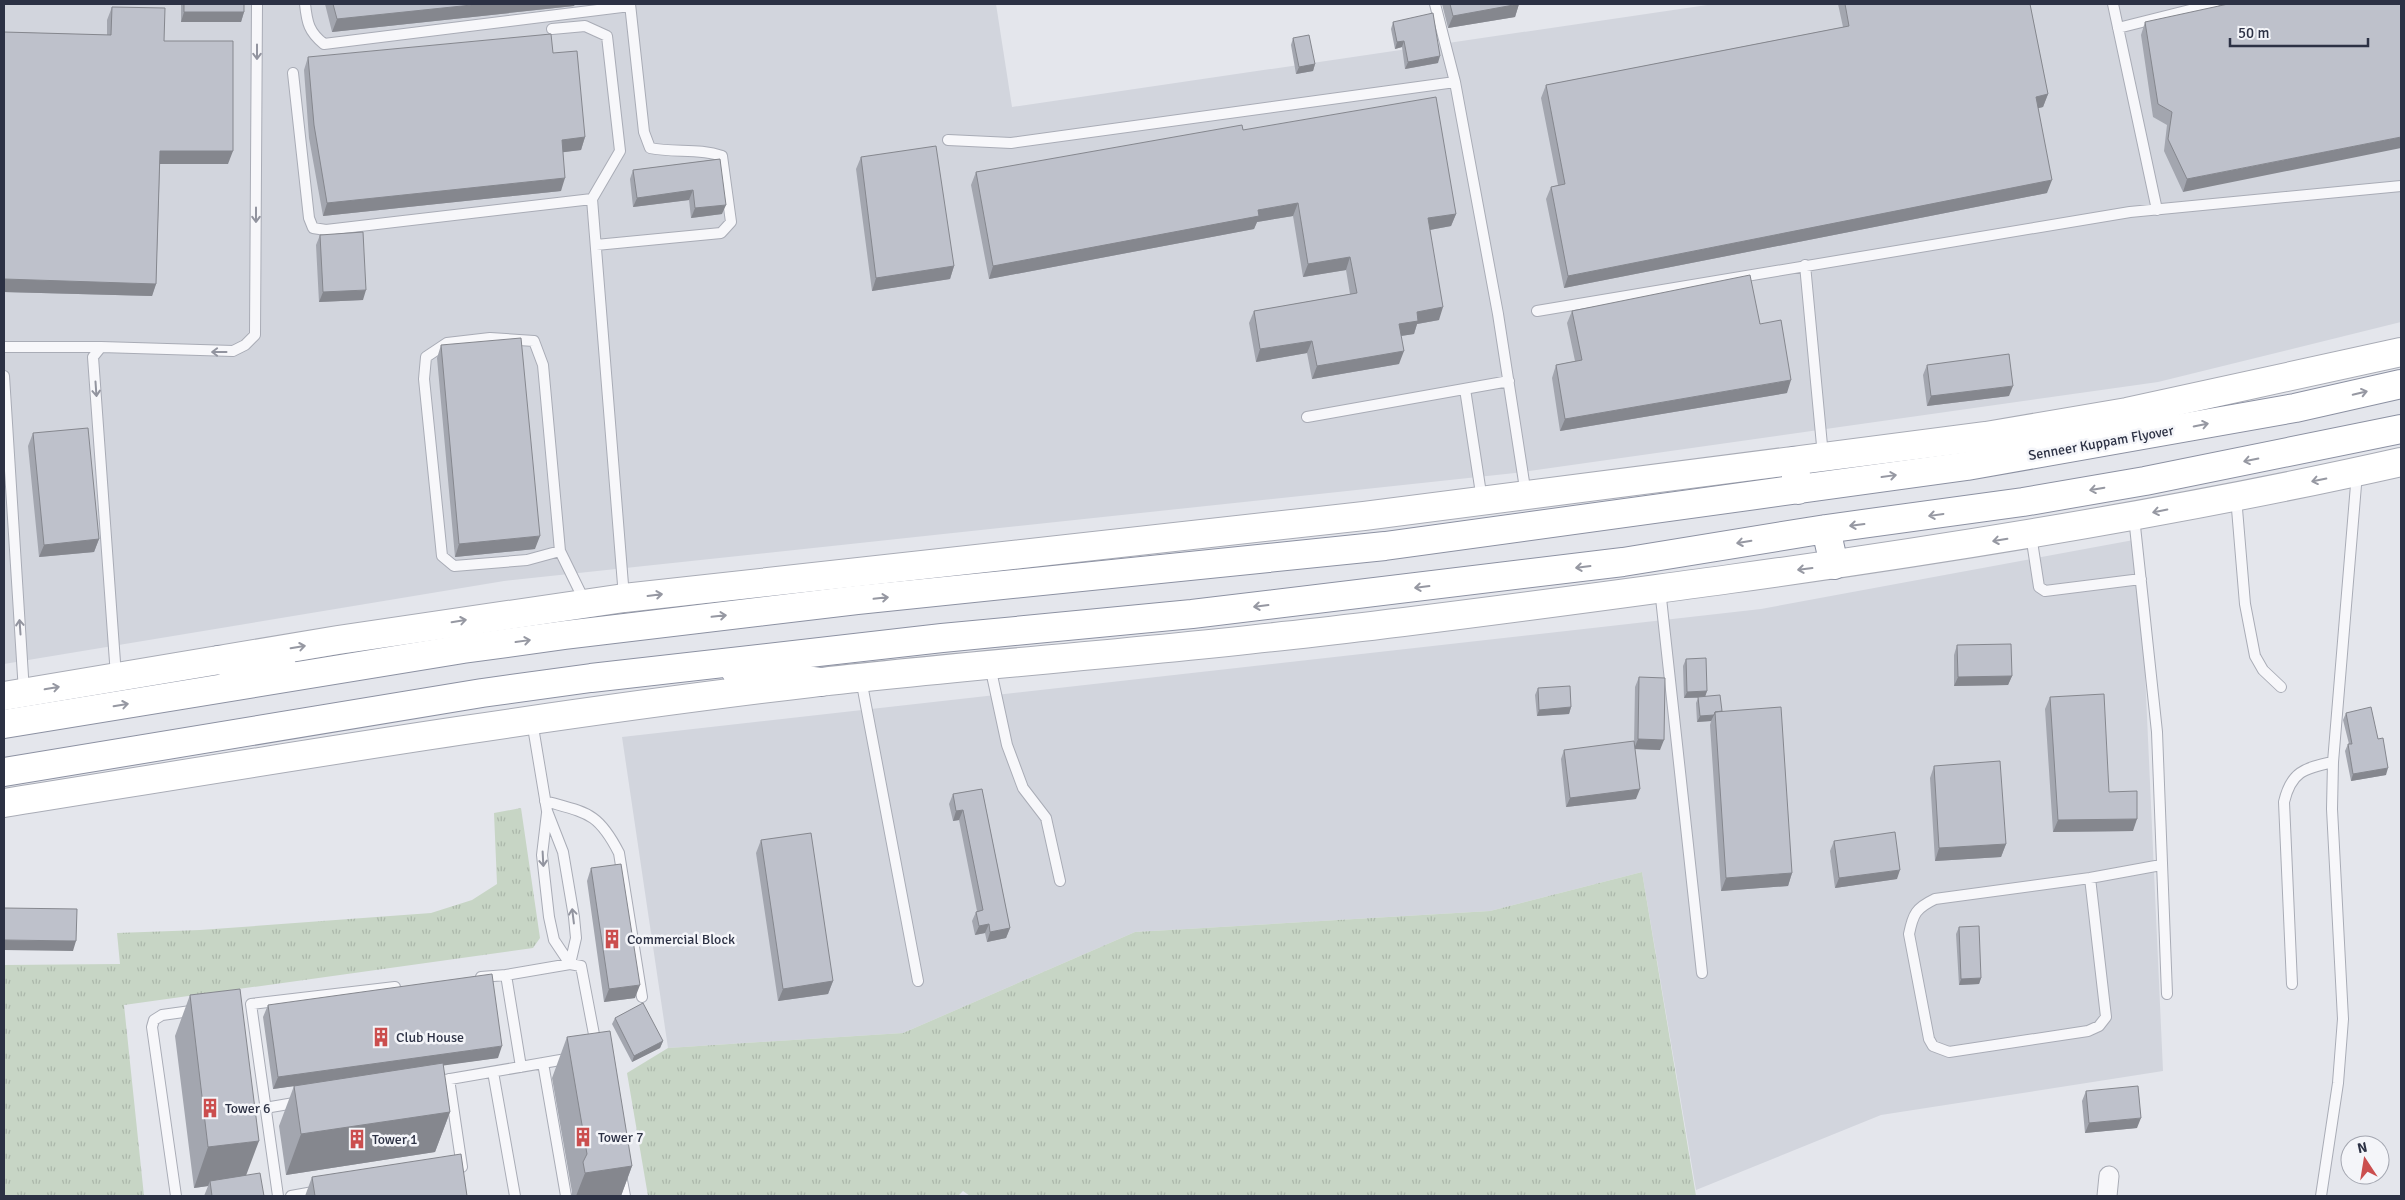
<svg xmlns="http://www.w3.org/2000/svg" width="2405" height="1200" font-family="Signika,sans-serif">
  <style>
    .built { fill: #d2d5dd }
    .grass { fill: url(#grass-tufts) }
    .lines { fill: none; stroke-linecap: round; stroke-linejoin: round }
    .lane-casing { stroke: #a9acb6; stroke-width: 12 }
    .street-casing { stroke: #a9acb6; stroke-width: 21 }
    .secondary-casing { stroke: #a9acb6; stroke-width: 30 }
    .highway-casing { stroke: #8c91a2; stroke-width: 30 }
    .lane { stroke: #f7f7fa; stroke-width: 10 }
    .street { stroke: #f7f7fa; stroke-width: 19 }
    .secondary { stroke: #fff; stroke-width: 28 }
    .highway { stroke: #fff; stroke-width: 28 }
    .wall { fill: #a3a6af }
    .shaded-wall { fill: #85878e }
    .building { fill: #bec1cb; stroke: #85878e }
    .oneway { stroke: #92949f }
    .oneway2 { stroke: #9698a2 }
    .labels { text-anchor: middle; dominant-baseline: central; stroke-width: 5; stroke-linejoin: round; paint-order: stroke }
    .street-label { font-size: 14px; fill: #2c3144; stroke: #f4f5f9 }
    .poi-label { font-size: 14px; fill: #2c3144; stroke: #f4f5f9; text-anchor: start }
  </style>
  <defs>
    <pattern id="grass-tufts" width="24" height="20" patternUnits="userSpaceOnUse" patternTransform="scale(1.25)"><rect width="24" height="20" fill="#c7d5c5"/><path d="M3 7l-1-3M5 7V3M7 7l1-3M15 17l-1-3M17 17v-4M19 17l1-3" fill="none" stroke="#abb7aa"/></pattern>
  </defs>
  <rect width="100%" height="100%" fill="#e4e6ec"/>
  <path class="built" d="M 4,4 L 996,4 L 1012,107 L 1714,4 L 2401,4 L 2401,322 L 2158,382 L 1515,473 L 504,581 L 4,664 Z
    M 2139,539 L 2163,1071 L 1881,1115 L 1696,1190 L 1642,872 L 1490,911 L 1135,932 L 903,1033 L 668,1048 L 622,737 L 1761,609 Z"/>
  <path class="grass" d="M 521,808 L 540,938 L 533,948 L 124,1005 L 144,1196 L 4,1196 L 4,965 L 120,964 L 117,933 L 200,930 L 431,913 L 472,900 L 497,884 L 494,813 Z
    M 1642,872 L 1696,1196 L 970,1196 L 963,1191 L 958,1196 L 648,1196 L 627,1073 L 668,1048 L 903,1033 L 1135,932 L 1490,911 Z"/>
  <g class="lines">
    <defs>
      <path id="lane" d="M 305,4 C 307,23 309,32 324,44 L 630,6
        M 1435,4 L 1455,82 L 1498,314 L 1526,495
        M 2113,4 L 2157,210
        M 2118,28 L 2214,4
        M 552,29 L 585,26 L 607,36 L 620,151 L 592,199 L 624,597
        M 293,73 L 309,218 L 313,228 L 326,230 L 592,199
        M 948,140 L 1011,143 L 1455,82
        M 596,245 L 721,233 L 731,222 L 722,156 C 699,148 674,153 650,148 L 644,132 L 630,4
        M 1805,265 L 1823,456
        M 1537,311 L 2130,212 L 2401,186
        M 4,347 L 101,347
        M 4,376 L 24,692
        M 1465,389 L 1482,500
        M 1307,417 L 1509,381
        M 2236,497 L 2245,604 L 2255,656 L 2263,670 L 2281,687
        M 2134,517 L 2157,732 L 2167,994
        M 2031,535 L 2039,587 L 2045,591 L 2141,579
        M 560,551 L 527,560 L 454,566 L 442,556 L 424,379 L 426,357 L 447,343 L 490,338 L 534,341 L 543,365 L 560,551 L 585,602
        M 1660,589 L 1702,973
        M 990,666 L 1007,745 L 1023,788 L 1046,818 L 1060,881
        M 116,676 L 93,357 L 101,347 L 233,351 L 245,345 L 255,335 L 257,4
        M 861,679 L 918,981
        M 532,721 L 547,811 L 563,852 L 574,917 L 576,938 L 570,964
        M 545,801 C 587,813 598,812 619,853 L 642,997
        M 547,813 L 542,855 L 549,917 L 554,940 L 570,964
        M 2090,878 L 2106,1017 L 2099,1026 L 2088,1031 L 1949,1052 L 1933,1046 L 1929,1039 L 1909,934 C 1913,914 1916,908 1935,899 L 2090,878 L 2161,865
        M 481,977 L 506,975
        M 2292,984 L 2284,802 C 2291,772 2304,768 2333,762
        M 543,1063 L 566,1196
        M 521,1067 L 506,975 L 570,964 L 581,966 L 596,1045
        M 493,1072 L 515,1196
        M 449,1079 L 462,1167
        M 433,1082 L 572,1058
        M 265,1108 L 300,1102
        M 621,1175 L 625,1196
        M 176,1196 L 152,1027 L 154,1020 L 162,1015 L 198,1010
        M 278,1196 L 251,1004 L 395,987
        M 291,1196 L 319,1191
        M 2321,1196 L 2338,1083 L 2343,1019 L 2332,809 L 2333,762 L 2357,473"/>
      <path id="street" d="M 2107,1196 L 2109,1176"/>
      <path id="secondary" d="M 4,696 L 338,640 L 624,598 L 1364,516 L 1986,436 L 2127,412 L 2401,352
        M 4,803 C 272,760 540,715 811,683 C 968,665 1126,654 1283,636 C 1432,620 1581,599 1730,579 C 1955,548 2179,512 2401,462"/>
      <path id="highway" d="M 1794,461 L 1798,490
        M 1826,529 L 1834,565
        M 219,660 L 242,665 L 282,667
        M 736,672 L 821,682
        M 4,724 L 463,649 L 565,635 L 857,600 L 1385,546 L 1967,466 L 2295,408 L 2401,384
        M 4,772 L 482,693 L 591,678 L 942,638 L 1192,614 L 1623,562 L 1826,529 L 2023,502 L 2145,481 L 2401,429"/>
    </defs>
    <use href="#lane" class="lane-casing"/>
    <use href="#street" class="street-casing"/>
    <use href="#secondary" class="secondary-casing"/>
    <use href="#highway" class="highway-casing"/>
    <use href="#lane" class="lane"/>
    <use href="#street" class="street"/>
    <use href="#secondary" class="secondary"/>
    <use href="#highway" class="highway"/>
  </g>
  <path class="wall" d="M 181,4 L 244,4 L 244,12 L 241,22 L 181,22 Z
    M 325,4 L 575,4 L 574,6 L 332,32 Z
    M 1442,4 L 1519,4 L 1515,17 L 1448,28 Z
    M 1838,4 L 2030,4 L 2048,94 L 2043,107 L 2038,108 L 2047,193 L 1564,288 L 1546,199 L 1551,187 L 1558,185 L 1541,98 L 1546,85 L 1843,27 Z
    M 2401,4 L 2183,192 L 2164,151 L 2167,125 L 2153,117 L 2141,35 L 2145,22 Z
    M 112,7 L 164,41 L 228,164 L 160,164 L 156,284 L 152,296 L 4,292 L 4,32 L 107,35 L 107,20 Z
    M 1393,22 L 1438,63 L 1405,69 L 1402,47 L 1395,49 L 1391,29 Z
    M 1293,38 L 1315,64 L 1313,71 L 1296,74 L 1291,45 Z
    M 553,53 L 585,137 L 581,150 L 563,152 L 561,191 L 323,216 L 309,138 L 304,70 L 308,57 Z
    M 1243,130 L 1456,214 L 1451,226 L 1430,230 L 1439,320 L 1417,324 L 1414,334 L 1401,336 L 1399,364 L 1312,379 L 1307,353 L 1256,362 L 1249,323 L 1254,311 L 1350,294 L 1346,270 L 1303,277 L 1293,216 L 1257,222 L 1254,229 L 989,279 L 971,185 L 976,172 Z
    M 861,157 L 954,266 L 950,279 L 872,291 L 856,169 Z
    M 720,159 L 722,214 L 691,218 L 689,200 L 633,207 L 630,179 L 633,170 Z
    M 320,235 L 363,300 L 319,302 L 316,245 Z
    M 1572,311 L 1760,324 L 1787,393 L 1560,431 L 1552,378 L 1556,365 L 1575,361 L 1567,323 Z
    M 441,345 L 535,549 L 455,557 L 437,358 Z
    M 1927,365 L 2009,396 L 1927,406 L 1923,375 Z
    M 33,433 L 99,539 L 94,552 L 39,557 L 28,446 Z
    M 1957,645 L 2012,676 L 2008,685 L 1954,686 L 1954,655 Z
    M 1686,659 L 1707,691 L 1705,696 L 1722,711 L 1792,873 L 1788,886 L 1721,891 L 1710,725 L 1711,721 L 1697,722 L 1696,703 L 1698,698 L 1684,698 L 1683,666 Z
    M 1639,677 L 1660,750 L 1635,749 L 1636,799 L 1566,807 L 1561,759 L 1564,750 L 1634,745 L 1635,687 Z
    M 1538,688 L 1571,707 L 1569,714 L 1537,716 L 1535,695 Z
    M 2050,697 L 2109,792 L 2133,831 L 2053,832 L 2045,709 Z
    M 2346,713 L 2386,775 L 2351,781 L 2345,751 L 2348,744 L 2349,744 L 2343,720 Z
    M 1934,766 L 2006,844 L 2001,857 L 1935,861 L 1930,778 Z
    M 982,789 L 1010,928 L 1006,938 L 987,942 L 985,933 L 975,935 L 972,921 L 976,912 L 977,911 L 959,820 L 953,821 L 949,804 L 953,794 Z
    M 761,840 L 833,981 L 828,994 L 778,1001 L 756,853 Z
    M 1834,841 L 1897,879 L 1835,888 L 1830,851 Z
    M 591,868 L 635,998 L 604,1002 L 587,881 Z
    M 1959,927 L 1981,978 L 1979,984 L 1959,985 L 1956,934 Z
    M 190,995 L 246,1175 L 264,1196 L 204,1196 L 208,1186 L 194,1188 L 175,1036 Z
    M 268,1005 L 498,1058 L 443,1065 L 450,1112 L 435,1152 L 286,1175 L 279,1126 L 294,1086 L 273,1089 L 263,1017 Z
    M 615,1018 L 663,1041 L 660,1048 L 632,1062 L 612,1024 Z
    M 567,1037 L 632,1166 L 621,1196 L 571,1196 L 572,1192 L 552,1078 Z
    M 2086,1091 L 2137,1128 L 2085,1133 L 2082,1101 Z
    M 312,1177 L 467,1196 L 305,1196 Z"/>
  <path class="shaded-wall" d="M 481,4 L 575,4 L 574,6 L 332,32 L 337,19 Z
    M 1519,4 L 1515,17 L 1448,28 L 1453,16 Z
    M 184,12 L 244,12 L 241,22 L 181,22 Z
    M 1404,41 L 1402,47 L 1395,49 L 1397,42 Z
    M 1440,56 L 1438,63 L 1405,69 L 1408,62 Z
    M 1315,64 L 1313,71 L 1296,74 L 1299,67 Z
    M 2048,94 L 2043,107 L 2031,110 L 2036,97 Z
    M 585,137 L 581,150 L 557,153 L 562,140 Z
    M 2401,137 L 2401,148 L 2183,192 L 2187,179 Z
    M 160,151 L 233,151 L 228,164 L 156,164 Z
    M 565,178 L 561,191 L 323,216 L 327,203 Z
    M 2052,180 L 2047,193 L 1564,288 L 1568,276 Z
    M 693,190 L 689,200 L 633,207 L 637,198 Z
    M 1298,203 L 1293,216 L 1257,222 L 1254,229 L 989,279 L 993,266 L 1258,210 Z
    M 726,205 L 722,214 L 691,218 L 695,208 Z
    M 1456,214 L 1451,226 L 1424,231 L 1428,218 Z
    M 1350,257 L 1346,270 L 1303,277 L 1308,264 Z
    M 954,266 L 950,279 L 872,291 L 876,278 Z
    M 4,279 L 156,284 L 152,296 L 4,292 Z
    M 366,290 L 363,300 L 319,302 L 323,292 Z
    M 1443,307 L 1439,320 L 1417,324 L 1414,334 L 1394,337 L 1399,324 L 1417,312 Z
    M 1312,341 L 1307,353 L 1256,362 L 1260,349 Z
    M 1404,351 L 1399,364 L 1312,379 L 1317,366 Z
    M 1791,380 L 1787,393 L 1560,431 L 1565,419 Z
    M 2013,386 L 2009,396 L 1927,406 L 1931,396 Z
    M 540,536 L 535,549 L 455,557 L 459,544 Z
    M 99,539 L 94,552 L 39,557 L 44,545 Z
    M 2012,676 L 2008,685 L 1954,686 L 1958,677 Z
    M 1707,691 L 1705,697 L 1684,698 L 1687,692 Z
    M 1571,707 L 1569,714 L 1537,716 L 1539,710 Z
    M 1714,715 L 1711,721 L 1697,722 L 1700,716 Z
    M 1638,739 L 1664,740 L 1660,750 L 1634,749 Z
    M 2388,768 L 2386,775 L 2351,781 L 2353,774 Z
    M 1640,789 L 1636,799 L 1566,807 L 1570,798 Z
    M 963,810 L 959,820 L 953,821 L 956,811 Z
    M 2137,819 L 2133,831 L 2053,832 L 2058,820 Z
    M 2006,844 L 2001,857 L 1935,861 L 1939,848 Z
    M 1900,870 L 1897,879 L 1835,888 L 1839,878 Z
    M 1792,873 L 1788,886 L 1721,891 L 1726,878 Z
    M 989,924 L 985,933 L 975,935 L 979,926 Z
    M 1010,928 L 1006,938 L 987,942 L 990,932 Z
    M 4,940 L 76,941 L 73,951 L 4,950 Z
    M 1981,978 L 1979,984 L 1959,985 L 1961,979 Z
    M 833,981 L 828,994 L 778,1001 L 783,989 Z
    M 640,985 L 635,998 L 604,1002 L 609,989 Z
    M 663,1041 L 660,1048 L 632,1062 L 634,1056 Z
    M 502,1046 L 498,1058 L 273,1089 L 278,1077 Z
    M 450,1112 L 435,1152 L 286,1175 L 301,1134 Z
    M 2141,1118 L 2137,1128 L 2085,1133 L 2089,1123 Z
    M 259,1141 L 244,1181 L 210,1181 L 208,1186 L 194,1188 L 208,1147 Z
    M 632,1166 L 621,1196 L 576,1196 L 585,1173 Z"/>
  <path class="building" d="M 184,4 L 244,4 L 244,12 L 184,12 Z
    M 333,4 L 481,4 L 337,19 Z
    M 1450,4 L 1519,4 L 1453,16 Z
    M 1845,4 L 2030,4 L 2048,94 L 2036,97 L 2052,180 L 1568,276 L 1551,187 L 1565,184 L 1546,85 L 1849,26 Z
    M 2228,4 L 2401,4 L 2401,137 L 2187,179 L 2168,139 L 2172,112 L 2158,104 L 2145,22 Z
    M 112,7 L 165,8 L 164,41 L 233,41 L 233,151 L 160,151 L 156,284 L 4,279 L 4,32 L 111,35 Z
    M 1433,13 L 1440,56 L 1408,62 L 1404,41 L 1397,42 L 1393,22 Z
    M 551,34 L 553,53 L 577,51 L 585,137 L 562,140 L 565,178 L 327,203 L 314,125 L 308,57 Z
    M 1309,35 L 1315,64 L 1299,67 L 1293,38 Z
    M 1436,97 L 1456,214 L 1428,218 L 1443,307 L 1417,312 L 1418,321 L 1399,324 L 1404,351 L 1317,366 L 1312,341 L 1260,349 L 1254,311 L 1357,293 L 1350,257 L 1308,264 L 1298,203 L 1258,210 L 1259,216 L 993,266 L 976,172 L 1242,125 L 1243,130 Z
    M 936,146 L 954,266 L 876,278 L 861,157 Z
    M 720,159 L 726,205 L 695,208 L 693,190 L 637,198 L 633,170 Z
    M 363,232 L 366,290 L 323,292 L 320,235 Z
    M 1750,275 L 1760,324 L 1781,320 L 1791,380 L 1565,419 L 1556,365 L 1582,360 L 1572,311 Z
    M 521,338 L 540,536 L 459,544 L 441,345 Z
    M 2009,354 L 2013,386 L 1931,396 L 1927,365 Z
    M 88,428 L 99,539 L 44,545 L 33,433 Z
    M 2011,644 L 2012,676 L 1958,677 L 1957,645 Z
    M 1706,658 L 1707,691 L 1687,692 L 1686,659 Z
    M 1639,677 L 1665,678 L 1664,740 L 1638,739 Z
    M 1570,686 L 1571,707 L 1539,710 L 1538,688 Z
    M 2104,694 L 2109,792 L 2137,791 L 2137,819 L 2058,820 L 2050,697 Z
    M 1720,695 L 1722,711 L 1715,712 L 1714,715 L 1700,716 L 1698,697 Z
    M 1781,707 L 1792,873 L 1726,878 L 1715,712 Z
    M 2371,707 L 2378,739 L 2383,738 L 2388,768 L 2353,774 L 2348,744 L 2352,744 L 2346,713 Z
    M 1634,741 L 1640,789 L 1570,798 L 1564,750 Z
    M 2000,761 L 2006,844 L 1939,848 L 1934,766 Z
    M 982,789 L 1010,928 L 990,932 L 989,924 L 979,926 L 976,912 L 983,910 L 963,810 L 956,811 L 953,794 Z
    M 1895,832 L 1900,870 L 1839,878 L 1834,841 Z
    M 811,833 L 833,981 L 783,989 L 761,840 Z
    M 621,864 L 640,985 L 609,989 L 591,868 Z
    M 4,908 L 77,909 L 76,941 L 4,940 Z
    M 1979,926 L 1981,978 L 1961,979 L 1959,927 Z
    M 492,974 L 502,1046 L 278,1077 L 268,1005 Z
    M 240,989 L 259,1141 L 208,1147 L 190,995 Z
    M 643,1003 L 663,1041 L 634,1056 L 615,1018 Z
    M 610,1031 L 632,1166 L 585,1173 L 583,1162 L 587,1154 L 567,1037 Z
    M 443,1063 L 450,1112 L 301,1134 L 294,1086 Z
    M 2138,1086 L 2141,1118 L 2089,1123 L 2086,1091 Z
    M 461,1154 L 467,1196 L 315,1196 L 312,1177 Z
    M 260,1173 L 264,1196 L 212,1196 L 210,1181 Z"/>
  <defs><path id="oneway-shaft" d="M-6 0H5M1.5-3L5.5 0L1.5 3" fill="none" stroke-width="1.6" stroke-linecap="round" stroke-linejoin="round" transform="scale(1.25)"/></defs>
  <g class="oneway">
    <use href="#oneway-shaft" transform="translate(257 52) rotate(90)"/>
    <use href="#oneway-shaft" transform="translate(256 215) rotate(90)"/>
    <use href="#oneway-shaft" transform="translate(219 352) rotate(180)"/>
    <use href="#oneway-shaft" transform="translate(96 389) rotate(86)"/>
    <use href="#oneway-shaft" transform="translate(20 627) rotate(-94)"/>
    <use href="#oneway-shaft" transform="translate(543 859) rotate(87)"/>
    <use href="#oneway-shaft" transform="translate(573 916) rotate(-97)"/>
  </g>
  <g class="oneway2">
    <use href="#oneway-shaft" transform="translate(2360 393) rotate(-13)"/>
    <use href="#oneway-shaft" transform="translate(2201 425) rotate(-11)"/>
    <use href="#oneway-shaft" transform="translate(2251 460) rotate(169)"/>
    <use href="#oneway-shaft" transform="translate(1889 476) rotate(-8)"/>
    <use href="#oneway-shaft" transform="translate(2319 480) rotate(169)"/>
    <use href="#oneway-shaft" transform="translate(2097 489) rotate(170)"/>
    <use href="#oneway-shaft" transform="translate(2160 511) rotate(169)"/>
    <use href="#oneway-shaft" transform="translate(1936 515) rotate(172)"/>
    <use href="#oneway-shaft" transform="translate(1857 525) rotate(173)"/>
    <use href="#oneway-shaft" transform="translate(2000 540) rotate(171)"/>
    <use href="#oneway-shaft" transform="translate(1744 542) rotate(171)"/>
    <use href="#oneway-shaft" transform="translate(1583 567) rotate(173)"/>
    <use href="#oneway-shaft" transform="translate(1805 569) rotate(173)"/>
    <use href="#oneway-shaft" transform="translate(1422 587) rotate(173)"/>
    <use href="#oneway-shaft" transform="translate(655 595) rotate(-7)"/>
    <use href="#oneway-shaft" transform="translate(881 598) rotate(-6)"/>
    <use href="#oneway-shaft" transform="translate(1261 606) rotate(173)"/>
    <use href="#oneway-shaft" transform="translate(719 616) rotate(-6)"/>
    <use href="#oneway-shaft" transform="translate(459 621) rotate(-9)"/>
    <use href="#oneway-shaft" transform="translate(523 641) rotate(-8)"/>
    <use href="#oneway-shaft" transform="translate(298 647) rotate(-9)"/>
    <use href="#oneway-shaft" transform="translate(52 688) rotate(-10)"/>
    <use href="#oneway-shaft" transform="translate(121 705) rotate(-9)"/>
  </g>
  <defs>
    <symbol id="building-bare" viewBox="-9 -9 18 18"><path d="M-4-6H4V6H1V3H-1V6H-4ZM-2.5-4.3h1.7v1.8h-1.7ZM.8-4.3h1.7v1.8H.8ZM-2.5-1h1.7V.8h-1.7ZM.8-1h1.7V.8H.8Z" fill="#cb4e4e" stroke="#f4f5f9" stroke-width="2.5" paint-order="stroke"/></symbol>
  </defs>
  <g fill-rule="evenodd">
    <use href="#building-bare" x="598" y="925" width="28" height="28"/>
    <use href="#building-bare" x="367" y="1023" width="28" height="28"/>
    <use href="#building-bare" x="196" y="1094" width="28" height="28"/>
    <use href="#building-bare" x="569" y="1123" width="28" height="28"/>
    <use href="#building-bare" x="343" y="1125" width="28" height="28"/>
  </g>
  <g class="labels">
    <g class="street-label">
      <text transform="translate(2101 443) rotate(-10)">Senneer Kuppam Flyover</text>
    </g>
    <g class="poi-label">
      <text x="627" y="939">Commercial Block</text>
      <text x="396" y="1037">Club House</text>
      <text x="225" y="1108">Tower 6</text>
      <text x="598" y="1137">Tower 7</text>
      <text x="372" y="1139">Tower 1</text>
    </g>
  </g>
  <rect width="2405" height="1200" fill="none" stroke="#2c3144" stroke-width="10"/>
  <g transform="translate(2365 1160) rotate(348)"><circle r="24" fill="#f4f5f9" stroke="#a4a7b1"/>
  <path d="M0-4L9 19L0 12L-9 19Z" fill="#cb4e4e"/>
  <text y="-8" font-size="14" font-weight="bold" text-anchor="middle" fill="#2c3144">N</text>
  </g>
  <path d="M2230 38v8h138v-8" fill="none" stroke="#2c3144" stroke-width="2.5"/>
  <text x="2238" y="38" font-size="15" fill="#2c3144" stroke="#f4f5f9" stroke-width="4" paint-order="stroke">50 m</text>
</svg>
